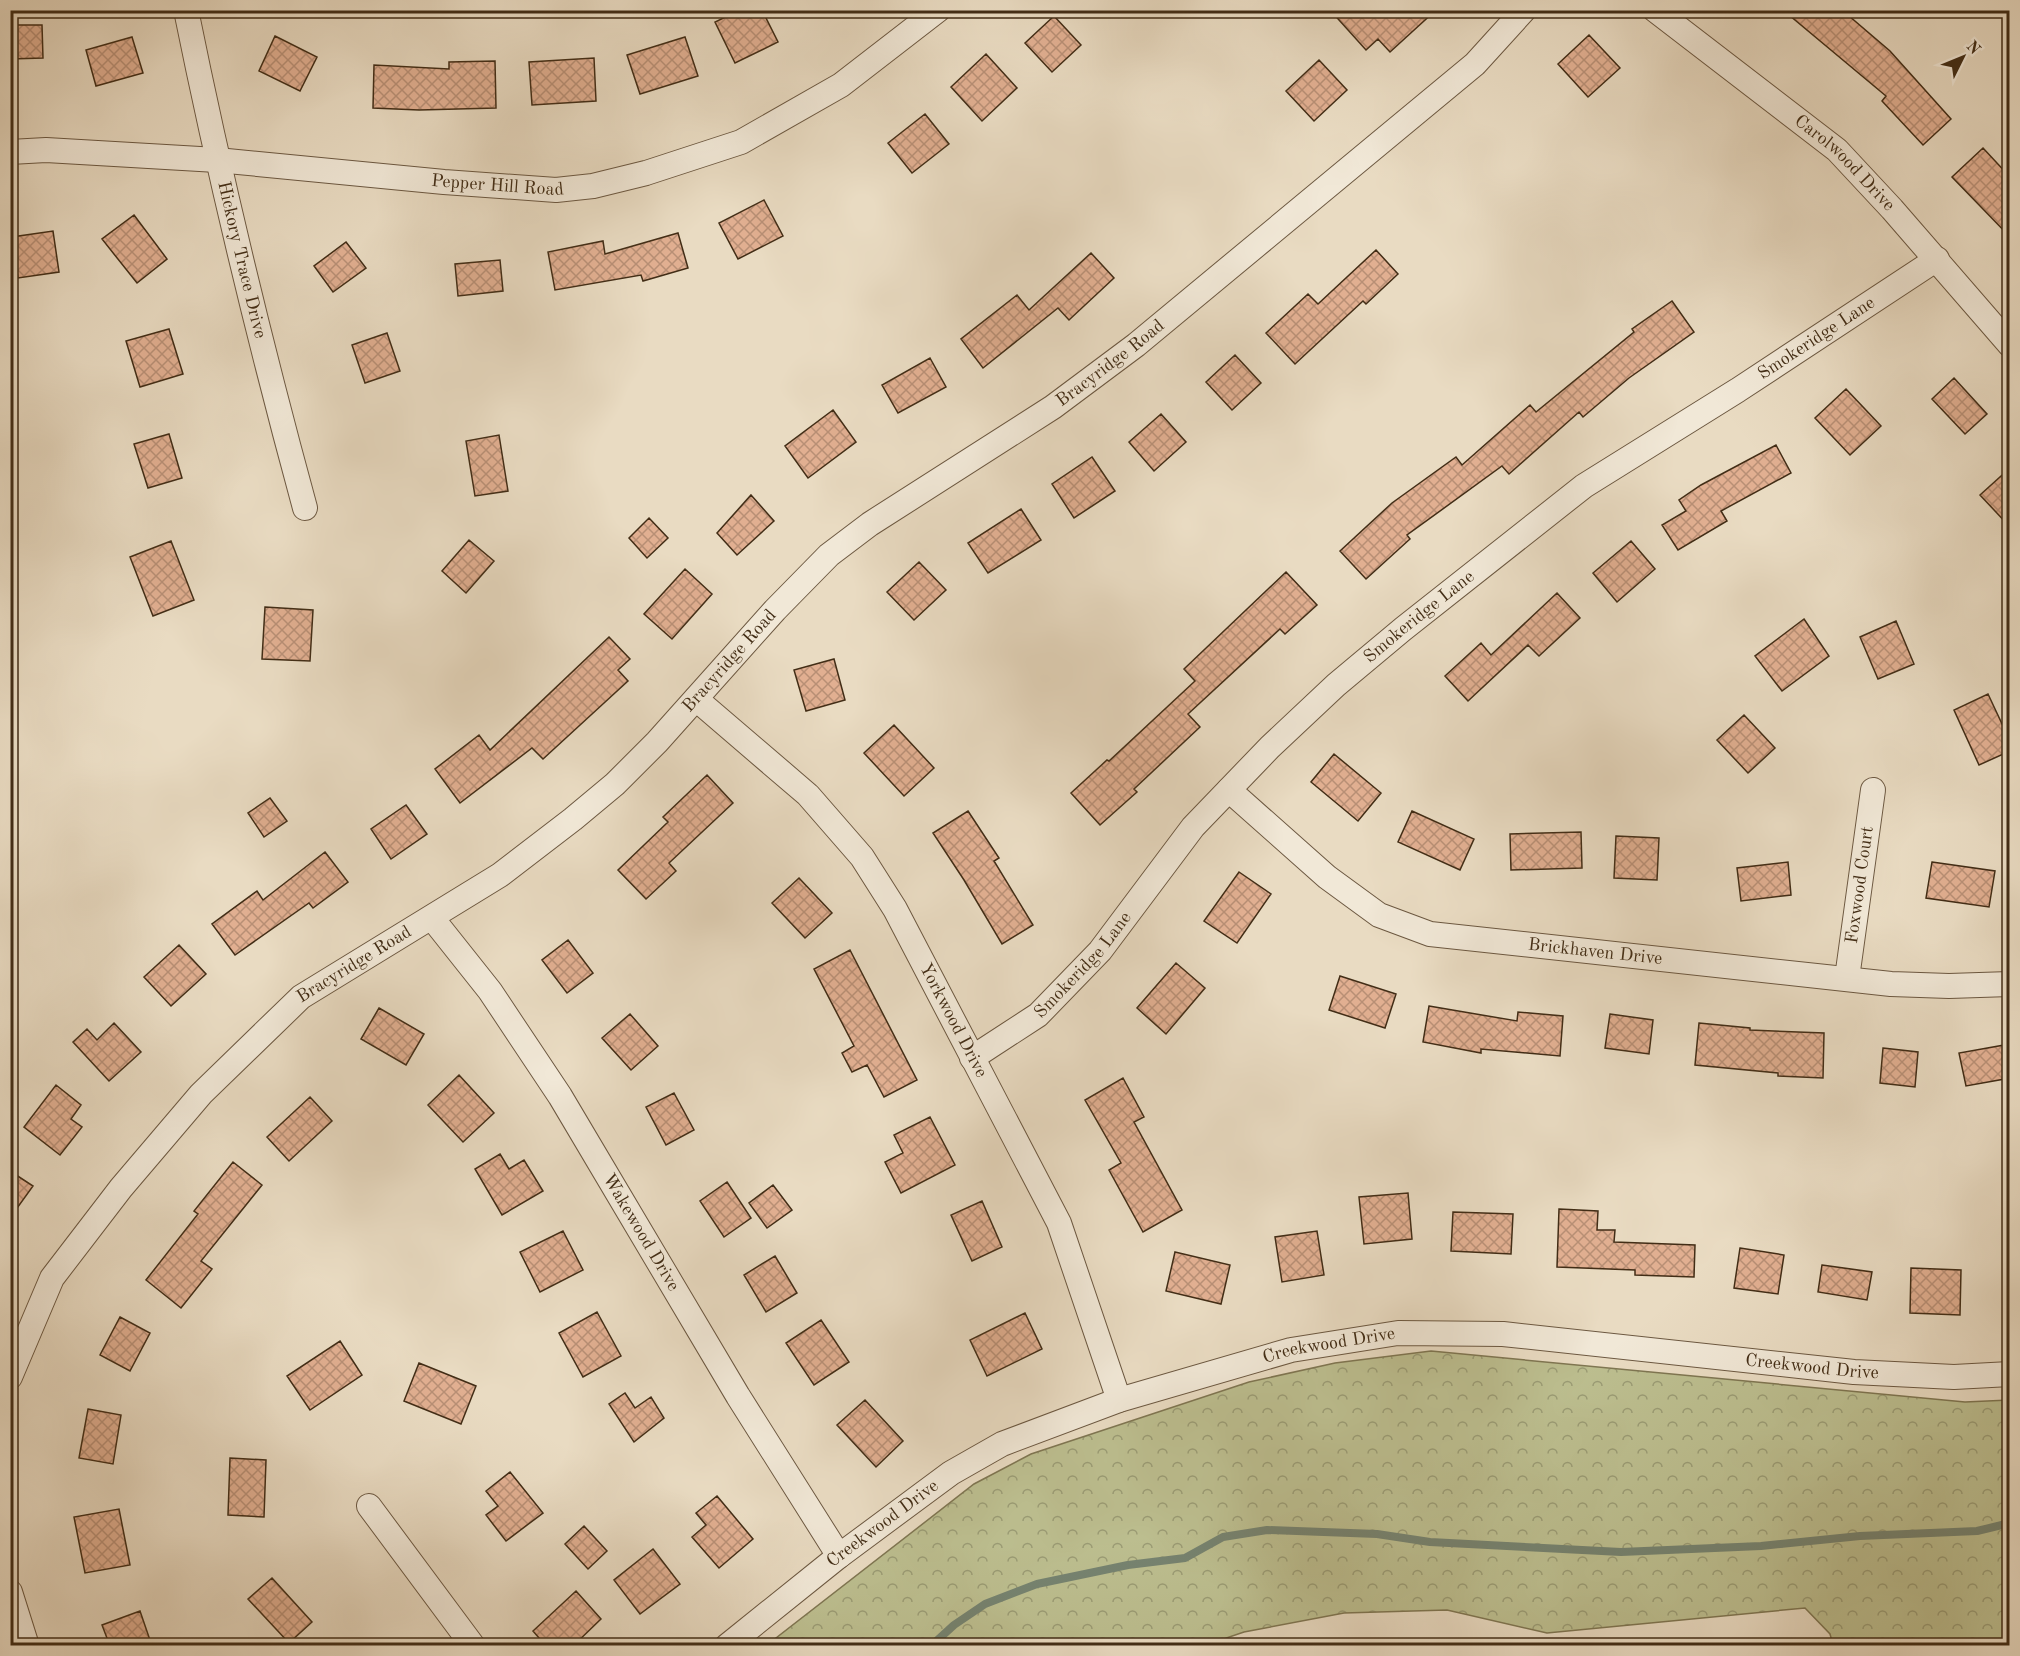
<svg xmlns="http://www.w3.org/2000/svg" width="2020" height="1656" font-family="'Old Standard TT',serif">
  <style>
    .forest { fill: url(#forest-crowns); stroke: #7f7652; stroke-width: 1.5 }
    .lines { fill: none; stroke-linecap: round; stroke-linejoin: round }
    .stream { stroke: #768370; stroke-width: 8 }
    .building { fill: url(#building-cross-hatch); stroke: #422d16; stroke-width: 1.5 }
    .minor-casing { stroke: #6c5841; stroke-width: 26 }
    .minor { stroke: #f1e8d7; stroke-width: 24 }
    .labels { text-anchor: middle; dominant-baseline: central; stroke-width: 4.5; stroke-linejoin: round; paint-order: stroke }
    .street-label { font-size: 18px; fill: #422d16; stroke: #f1e8d7 }
  </style>
  <defs>
    <pattern id="forest-crowns" width="20" height="18" patternUnits="userSpaceOnUse" patternTransform="scale(1.5)"><rect width="20" height="18" fill="#bcbe8f"/><path d="M2 6a3 3 0 1 1 6 0M12 15a3 3 0 1 1 6 0" fill="none" stroke="#9a9b74"/></pattern>
    <pattern id="building-cross-hatch" width="8" height="8" patternUnits="userSpaceOnUse" patternTransform="scale(1.5)"><rect width="8" height="8" fill="#e1af91"/><path d="M0 0l8 8M0 8l8-8" fill="none" stroke="#b88f75"/></pattern>
  </defs>
  <rect width="100%" height="100%" fill="#e9dbc2"/>
  <filter id="stains"><feTurbulence type="fractalNoise" baseFrequency=".00333" numOctaves="4"/><feColorMatrix values="0 0 0 0 .2 0 0 0 0 .09 0 0 0 0 .02 0 0 0 .5 -.17"/></filter>
  <radialGradient id="worn" r=".72"><stop offset=".6" stop-color="#630" stop-opacity="0"/><stop offset="1" stop-color="#630" stop-opacity=".3"/></radialGradient>
  <path class="forest" d="M 1431,1351 L 1965,1402 L 2009,1400 L 2009,1643 L 2003,1646 L 1833,1645 L 1830,1634 L 1805,1608 L 1547,1633 L 1447,1610 L 1344,1613 L 1244,1632 L 1203,1646 L 767,1645 L 974,1484 L 1031,1454 L 1249,1382 L 1335,1363 Z"/>
  <g class="lines">
    <path class="stream" d="M 931,1646 L 954,1625 L 985,1604 L 1037,1584 L 1128,1565 L 1185,1558 L 1223,1537 L 1267,1530 L 1377,1534 L 1430,1542 L 1621,1552 L 1761,1546 L 1860,1536 L 1977,1531 L 2010,1523"/>
  </g>
  <path class="building" d="M 740,10 L 762,10 L 778,42 L 735,63 L 715,22 Z
    M 1330,10 L 1436,10 L 1390,52 L 1378,39 L 1366,50 Z
    M 1783,10 L 1842,10 L 1890,51 L 1951,119 L 1923,145 L 1882,101 L 1886,96 Z
    M 1054,16 L 1081,45 L 1052,72 L 1025,43 Z
    M 10,25 L 42,25 L 43,58 L 10,59 Z
    M 1589,35 L 1620,68 L 1588,97 L 1558,64 Z
    M 275,36 L 317,57 L 300,91 L 259,71 Z
    M 132,37 L 143,73 L 96,86 L 86,50 Z
    M 685,37 L 698,76 L 640,94 L 627,55 Z
    M 986,54 L 1017,88 L 982,121 L 951,87 Z
    M 594,58 L 596,101 L 532,105 L 529,62 Z
    M 1319,60 L 1347,90 L 1314,121 L 1286,91 Z
    M 495,61 L 496,108 L 419,110 L 373,108 L 374,65 L 449,69 L 449,62 Z
    M 925,114 L 949,144 L 912,173 L 888,143 Z
    M 1983,148 L 2010,177 L 2010,237 L 1952,177 Z
    M 764,200 L 783,236 L 738,259 L 719,223 Z
    M 134,215 L 167,259 L 137,283 L 102,239 Z
    M 53,231 L 59,272 L 18,278 L 12,237 Z
    M 678,233 L 688,268 L 643,281 L 641,275 L 555,290 L 548,252 L 603,241 L 605,254 Z
    M 346,242 L 366,268 L 333,292 L 314,266 Z
    M 1376,250 L 1398,274 L 1366,304 L 1363,301 L 1295,364 L 1266,333 L 1308,294 L 1318,304 Z
    M 1091,253 L 1114,278 L 1069,320 L 1058,308 L 983,368 L 961,339 L 1017,295 L 1029,310 Z
    M 500,260 L 503,291 L 458,296 L 455,264 Z
    M 1672,301 L 1694,332 L 1629,378 L 1583,417 L 1579,412 L 1509,474 L 1502,466 L 1407,535 L 1410,539 L 1366,579 L 1340,551 L 1392,503 L 1456,457 L 1462,465 L 1530,405 L 1536,412 L 1634,332 L 1632,329 Z
    M 169,329 L 183,374 L 140,387 L 126,341 Z
    M 387,333 L 400,371 L 365,383 L 352,345 Z
    M 1235,355 L 1261,383 L 1232,410 L 1206,382 Z
    M 930,358 L 946,387 L 898,413 L 882,385 Z
    M 1954,378 L 1987,414 L 1965,434 L 1932,399 Z
    M 1846,389 L 1881,426 L 1850,455 L 1815,418 Z
    M 833,410 L 856,442 L 808,478 L 785,446 Z
    M 1161,414 L 1186,442 L 1154,471 L 1129,442 Z
    M 169,434 L 182,478 L 148,488 L 134,444 Z
    M 499,435 L 508,491 L 475,496 L 466,441 Z
    M 1776,445 L 1791,473 L 1721,511 L 1727,521 L 1678,550 L 1662,525 L 1686,511 L 1679,500 L 1701,485 Z
    M 1092,457 L 1115,491 L 1074,518 L 1052,484 Z
    M 2010,468 L 2010,527 L 1980,495 Z
    M 751,495 L 774,521 L 737,555 L 717,533 Z
    M 1021,509 L 1041,540 L 988,573 L 968,543 Z
    M 649,518 L 668,538 L 647,558 L 629,538 Z
    M 469,540 L 494,561 L 466,593 L 442,571 Z
    M 171,541 L 194,600 L 153,616 L 130,557 Z
    M 1631,541 L 1655,569 L 1617,602 L 1593,573 Z
    M 919,562 L 946,590 L 914,620 L 887,592 Z
    M 685,569 L 712,594 L 672,639 L 644,614 Z
    M 1286,572 L 1317,605 L 1285,634 L 1280,629 L 1188,714 L 1200,727 L 1134,789 L 1137,792 L 1100,825 L 1071,793 L 1107,760 L 1109,761 L 1195,681 L 1184,669 Z
    M 1557,593 L 1580,618 L 1539,656 L 1528,645 L 1468,701 L 1445,676 L 1481,643 L 1491,655 Z
    M 265,607 L 313,610 L 310,661 L 262,659 Z
    M 1804,619 L 1829,656 L 1782,691 L 1755,656 Z
    M 1896,621 L 1914,664 L 1878,679 L 1860,637 Z
    M 609,637 L 630,659 L 618,670 L 628,681 L 543,759 L 532,748 L 460,803 L 435,769 L 479,735 L 490,750 Z
    M 834,659 L 845,700 L 806,711 L 794,670 Z
    M 1988,694 L 2010,741 L 2010,751 L 1979,765 L 1954,710 Z
    M 1744,715 L 1775,748 L 1748,773 L 1717,740 Z
    M 894,725 L 934,768 L 904,796 L 864,753 Z
    M 1334,754 L 1381,793 L 1358,821 L 1311,782 Z
    M 707,775 L 733,803 L 669,863 L 676,871 L 646,899 L 618,870 L 668,822 L 663,817 Z
    M 270,798 L 287,821 L 264,837 L 248,813 Z
    M 406,805 L 427,834 L 391,859 L 371,829 Z
    M 968,811 L 999,858 L 994,861 L 1033,925 L 1002,944 L 964,880 L 933,833 Z
    M 1412,811 L 1474,839 L 1460,870 L 1398,842 Z
    M 1581,832 L 1582,868 L 1511,870 L 1510,834 Z
    M 1616,836 L 1659,838 L 1657,880 L 1614,878 Z
    M 325,852 L 348,882 L 313,908 L 309,903 L 235,955 L 212,924 L 257,891 L 263,900 Z
    M 1788,862 L 1791,895 L 1741,901 L 1737,868 Z
    M 1932,862 L 1995,871 L 1989,907 L 1926,898 Z
    M 1239,872 L 1271,894 L 1237,943 L 1204,921 Z
    M 799,878 L 832,913 L 805,938 L 772,903 Z
    M 568,940 L 593,973 L 567,993 L 542,960 Z
    M 179,945 L 206,974 L 171,1006 L 144,977 Z
    M 850,950 L 917,1080 L 884,1097 L 867,1065 L 852,1072 L 842,1053 L 854,1046 L 814,969 Z
    M 1176,963 L 1205,988 L 1166,1034 L 1137,1008 Z
    M 1340,976 L 1396,994 L 1385,1028 L 1329,1010 Z
    M 1429,1006 L 1517,1021 L 1518,1012 L 1563,1016 L 1560,1056 L 1481,1049 L 1481,1053 L 1423,1042 Z
    M 379,1008 L 424,1034 L 406,1065 L 361,1039 Z
    M 630,1014 L 658,1046 L 631,1070 L 602,1038 Z
    M 1610,1014 L 1653,1020 L 1649,1054 L 1605,1048 Z
    M 114,1023 L 141,1052 L 109,1081 L 73,1042 L 87,1029 L 97,1040 Z
    M 1699,1023 L 1750,1028 L 1750,1030 L 1824,1033 L 1823,1078 L 1778,1076 L 1778,1073 L 1695,1065 Z
    M 2010,1044 L 2010,1078 L 1966,1086 L 1959,1053 Z
    M 1883,1048 L 1918,1052 L 1915,1087 L 1880,1083 Z
    M 459,1075 L 494,1113 L 463,1142 L 428,1105 Z
    M 1123,1078 L 1144,1117 L 1134,1122 L 1182,1210 L 1143,1232 L 1109,1170 L 1121,1163 L 1085,1100 Z
    M 56,1085 L 81,1105 L 71,1119 L 82,1127 L 60,1155 L 24,1127 Z
    M 674,1093 L 694,1130 L 666,1145 L 646,1107 Z
    M 310,1097 L 332,1121 L 289,1161 L 267,1137 Z
    M 930,1117 L 955,1165 L 901,1193 L 885,1162 L 903,1153 L 894,1135 Z
    M 500,1154 L 509,1169 L 524,1160 L 543,1191 L 502,1215 L 475,1169 Z
    M 233,1162 L 262,1185 L 201,1261 L 212,1269 L 181,1308 L 146,1280 L 198,1214 L 194,1211 Z
    M 10,1171 L 33,1186 L 10,1218 Z
    M 727,1182 L 751,1218 L 724,1237 L 700,1201 Z
    M 773,1185 L 792,1210 L 767,1228 L 749,1203 Z
    M 1408,1193 L 1412,1239 L 1364,1244 L 1359,1197 Z
    M 982,1201 L 1002,1247 L 972,1261 L 951,1215 Z
    M 1559,1209 L 1598,1211 L 1597,1230 L 1615,1230 L 1614,1242 L 1695,1245 L 1694,1277 L 1635,1275 L 1635,1270 L 1557,1267 Z
    M 1453,1212 L 1513,1214 L 1511,1254 L 1451,1251 Z
    M 563,1231 L 583,1270 L 540,1292 L 520,1252 Z
    M 1317,1231 L 1324,1275 L 1282,1282 L 1275,1237 Z
    M 1740,1248 L 1784,1255 L 1778,1294 L 1734,1288 Z
    M 1175,1252 L 1230,1265 L 1221,1304 L 1166,1291 Z
    M 775,1256 L 797,1293 L 766,1312 L 744,1275 Z
    M 1822,1265 L 1872,1272 L 1867,1300 L 1818,1292 Z
    M 1911,1268 L 1961,1270 L 1960,1315 L 1910,1313 Z
    M 597,1312 L 621,1356 L 583,1377 L 559,1333 Z
    M 1025,1313 L 1042,1349 L 987,1376 L 970,1340 Z
    M 120,1317 L 150,1333 L 130,1371 L 100,1355 Z
    M 821,1320 L 849,1362 L 814,1385 L 786,1343 Z
    M 340,1341 L 362,1375 L 310,1410 L 287,1376 Z
    M 419,1363 L 476,1386 L 461,1424 L 404,1401 Z
    M 625,1393 L 635,1408 L 651,1397 L 664,1418 L 634,1442 L 609,1404 Z
    M 865,1400 L 903,1441 L 876,1467 L 837,1425 Z
    M 88,1409 L 121,1415 L 113,1464 L 79,1458 Z
    M 230,1458 L 266,1460 L 264,1517 L 228,1515 Z
    M 510,1472 L 543,1513 L 506,1541 L 486,1515 L 498,1506 L 486,1491 Z
    M 717,1496 L 753,1539 L 719,1568 L 692,1537 L 706,1525 L 696,1513 Z
    M 119,1509 L 130,1565 L 85,1573 L 74,1517 Z
    M 584,1526 L 607,1551 L 588,1569 L 565,1544 Z
    M 653,1549 L 680,1584 L 640,1614 L 614,1580 Z
    M 272,1578 L 312,1622 L 289,1643 L 248,1599 Z
    M 576,1591 L 601,1619 L 573,1646 L 546,1646 L 533,1631 Z
    M 140,1611 L 152,1646 L 110,1646 L 102,1625 Z"/>
  <g class="lines">
    <defs>
      <g id="minor">
        <path id="s1" d="M 186,10 C 220,178 260,343 305,508"/>
        <path id="s2" d="M 1655,10 L 1837,150 L 1892,209 L 2010,345"/>
        <path id="s3" d="M 10,152 L 46,150 L 217,160 L 444,182 L 556,190 L 593,186 L 646,173 L 741,142 L 841,85 L 938,10"/>
        <path id="s4" d="M 696,699 L 808,795 L 862,857 L 895,909 L 1059,1223 L 1119,1400"/>
        <path id="s5" d="M 1229,790 L 1327,877 L 1379,915 L 1430,934 L 1891,984 L 1949,986 L 2010,984"/>
        <path id="s6" d="M 432,918 L 490,991 L 560,1096 L 738,1396 L 839,1556"/>
        <path id="s7" d="M 1847,978 L 1873,790"/>
        <path id="s8" d="M 972,1058 L 1038,1015 L 1100,951 L 1193,827 L 1270,747 L 1336,685 L 1403,629 L 1584,486 L 1738,390 L 1937,259"/>
        <path id="s9" d="M 10,1377 L 52,1278 L 121,1188 L 201,1094 L 301,997 L 500,875 L 573,819 L 615,784 L 657,742 L 775,610 L 829,555 L 870,524 L 1053,407 L 1136,345 L 1475,64 L 1524,10"/>
        <path d="M 369,1506 L 473,1646"/>
        <path d="M 10,1592 L 27,1646"/>
        <path id="s10" d="M 727,1646 L 839,1556 L 951,1473 L 1002,1444 L 1119,1400 L 1291,1350 L 1398,1333 L 1503,1334 L 1854,1372 L 1954,1377 L 2010,1374"/>
      </g>
    </defs>
    <use href="#minor" class="minor-casing"/>
    <use href="#minor" class="minor"/>
  </g>
  <g class="labels">
    <g class="street-label">
      <text stroke="none"><textPath href="#s2" startOffset="244">Carolwood Drive</textPath></text>
      <text stroke="none"><textPath href="#s3" startOffset="489">Pepper Hill Road</textPath></text>
      <text stroke="none"><textPath href="#s1" startOffset="256">Hickory Trace Drive</textPath></text>
      <text stroke="none"><textPath href="#s8" startOffset="1118">Smokeridge Lane</textPath></text>
      <text stroke="none"><textPath href="#s9" startOffset="1518">Bracyridge Road</textPath></text>
      <text stroke="none"><textPath href="#s8" startOffset="632">Smokeridge Lane</textPath></text>
      <text stroke="none"><textPath href="#s9" startOffset="1032">Bracyridge Road</textPath></text>
      <text stroke="none"><textPath href="#s7" startOffset="94">Foxwood Court</textPath></text>
      <text stroke="none"><textPath href="#s5" startOffset="416">Brickhaven Drive</textPath></text>
      <text stroke="none"><textPath href="#s8" startOffset="146">Smokeridge Lane</textPath></text>
      <text stroke="none"><textPath href="#s9" startOffset="546">Bracyridge Road</textPath></text>
      <text stroke="none"><textPath href="#s4" startOffset="417">Yorkwood Drive</textPath></text>
      <text stroke="none"><textPath href="#s6" startOffset="378">Wakewood Drive</textPath></text>
      <text stroke="none"><textPath href="#s10" startOffset="684">Creekwood Drive</textPath></text>
      <text stroke="none"><textPath href="#s10" startOffset="1170">Creekwood Drive</textPath></text>
      <text stroke="none"><textPath href="#s10" startOffset="198">Creekwood Drive</textPath></text>
    </g>
  </g>
  <rect width="2020" height="1656" fill="none" stroke="#e9dbc2" stroke-width="36"/>
  <rect x="12" y="12" width="1996" height="1632" fill="none" stroke="#422d16" stroke-width="3"/>
  <rect x="18" y="18" width="1984" height="1620" fill="none" stroke="#422d16" stroke-width="1.5"/>
  <g transform="translate(1963 57) rotate(47)" stroke="#f1e8d7" stroke-width="4.5" paint-order="stroke">
  <path d="M0-4.5L10 22L0 15L-10 22Z" fill="#422d16"/>
  <text y="-9" font-size="16" font-weight="bold" text-anchor="middle" fill="#422d16">N</text>
  </g>
  <rect width="100%" height="100%" filter="url(#stains)"/>
  <rect width="100%" height="100%" fill="url(#worn)"/>
</svg>
